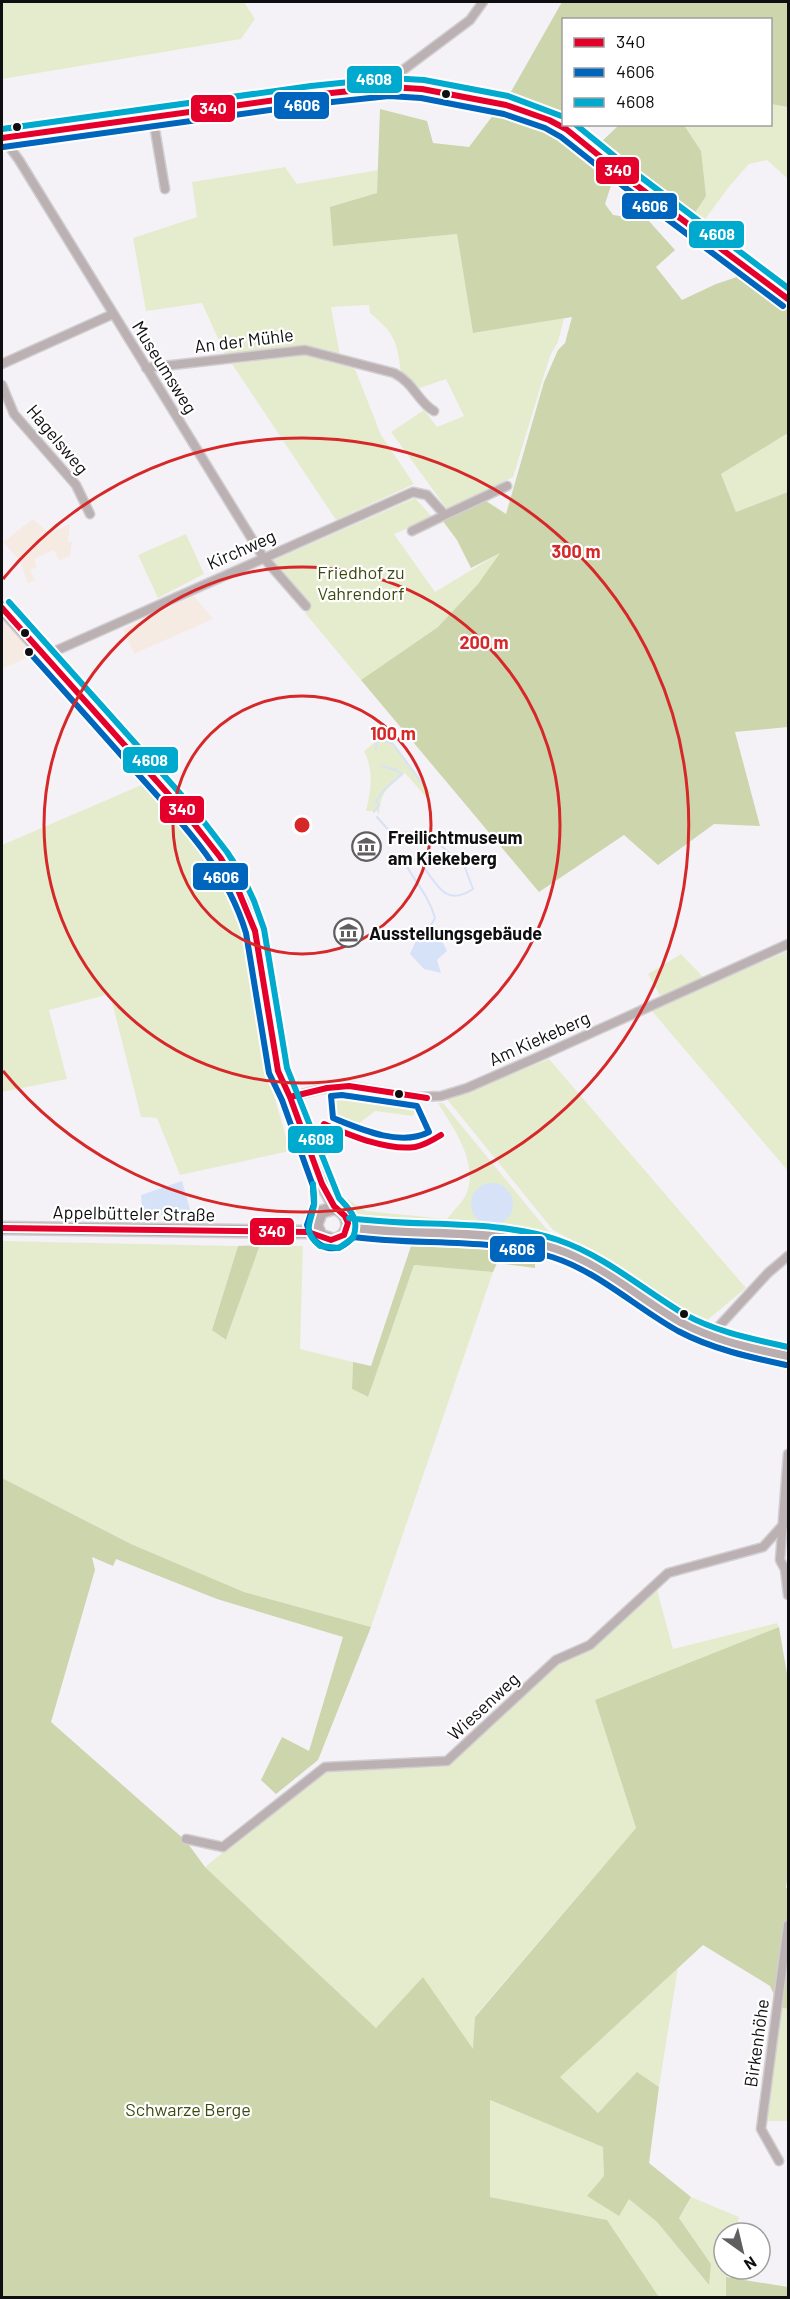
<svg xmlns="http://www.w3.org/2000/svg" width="790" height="2299" font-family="Barlow,sans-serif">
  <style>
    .education { fill: #f5ebe3 }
    .green { fill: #e5ecce }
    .forest { fill: #ccd5ab }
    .water { fill: #d6e2f7 }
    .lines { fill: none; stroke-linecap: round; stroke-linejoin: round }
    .stream { stroke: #d6e2f7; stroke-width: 2 }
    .street-casing { stroke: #d0ced1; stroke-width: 11 }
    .secondary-casing { stroke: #d0ced1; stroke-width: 15 }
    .street { stroke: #bbb0b2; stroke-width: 8 }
    .secondary { stroke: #baaeb1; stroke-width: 12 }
    .bus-1-casing { stroke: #fff; stroke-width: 10 }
    .bus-2-casing { stroke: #fff; stroke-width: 10 }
    .bus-3-casing { stroke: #fff; stroke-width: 10 }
    .bus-1 { stroke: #e4002b; stroke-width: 6 }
    .bus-2 { stroke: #0065bd; stroke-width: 6 }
    .bus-3 { stroke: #00a9ce; stroke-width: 6 }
    .ring { fill: none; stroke: #d62828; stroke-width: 3 }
    .bus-dot { fill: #0f0e10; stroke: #fff; stroke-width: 2 }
    .labels { text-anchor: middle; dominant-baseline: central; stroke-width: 4.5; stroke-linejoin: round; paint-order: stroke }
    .street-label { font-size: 18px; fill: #0f0e10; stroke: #fff }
    .park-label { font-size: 18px; fill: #3e490d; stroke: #fff }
    .poi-label { font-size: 18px; font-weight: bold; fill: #0f0e10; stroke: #fff; text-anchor: start }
    .centre { fill: #d62828; stroke: #fff; stroke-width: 3 }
    .ring-label { font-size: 18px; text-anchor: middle; font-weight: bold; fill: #d62828; stroke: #fff; stroke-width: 4.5; stroke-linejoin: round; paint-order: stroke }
    .line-badge { stroke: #fff; stroke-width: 2 }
    .badge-label { font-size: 16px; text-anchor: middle; font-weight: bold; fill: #fff }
  </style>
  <rect width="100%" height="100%" fill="#f5f2f7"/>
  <path class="education" d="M 33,519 L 49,533 L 70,524 L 68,542 L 72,542 L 70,556 L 59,561 L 54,550 L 34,559 L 37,567 L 30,570 L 35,580 L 28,583 L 19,560 L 3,542 Z
    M 194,596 L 213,619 L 134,654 L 123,629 Z
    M 2,617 L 35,654 L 2,669 Z"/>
  <path class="green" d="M 2,2 L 244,2 L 255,19 L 241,39 L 2,79 Z
    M 771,104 L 788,107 L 788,179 L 767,160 L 749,164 L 728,188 L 698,229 L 684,219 L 701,151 L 684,125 L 770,124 Z
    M 285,167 L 297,184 L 378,170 L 377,193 L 333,246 L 457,234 L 473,333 L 564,318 L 558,342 L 550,356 L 513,477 L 447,509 L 391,432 L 424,410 L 437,427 L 464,416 L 446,379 L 420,388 L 401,373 C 397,341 395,334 370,313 L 369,305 L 331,307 L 340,356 L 305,346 L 225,354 L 202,303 L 146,311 L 133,238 L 197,217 L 192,182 Z
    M 306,355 L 355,369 L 381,435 L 414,484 L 336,520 L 232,364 Z
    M 788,433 L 788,492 L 736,512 L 721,474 Z
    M 415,498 L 433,518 L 394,534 L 435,592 L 501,552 L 478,584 L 438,627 L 361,680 L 305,613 L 311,607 L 272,561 Z
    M 186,534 L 204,574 L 158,598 L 138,555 Z
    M 386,733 L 431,793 L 426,797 L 405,773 C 387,789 381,790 379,815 L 377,811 L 366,811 C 371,790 374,771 364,751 Z
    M 144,784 L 211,854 L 243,911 L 254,962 L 274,1070 L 272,1075 L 276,1087 L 273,1092 L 290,1151 L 180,1175 L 157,1118 L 141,1117 L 110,994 L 49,1010 L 67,1079 L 2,1092 L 2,845 Z
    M 788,951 L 788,1171 L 651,1010 Z
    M 681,954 L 707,981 L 663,1001 L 648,974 Z
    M 549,1059 L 746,1288 L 705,1322 L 662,1298 L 605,1259 L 553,1230 L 446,1098 L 475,1089 Z
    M 346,1093 L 405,1105 L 419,1105 L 413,1116 L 375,1111 L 352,1129 L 340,1127 L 333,1121 L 332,1095 Z
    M 438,1103 L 443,1103 L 548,1231 L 558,1239 L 555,1245 L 363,1222 L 362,1217 L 347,1206 L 338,1197 L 344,1197 L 366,1211 L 447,1219 C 453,1211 464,1201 467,1192 C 478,1161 453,1128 438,1103 Z
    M 2,1241 L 238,1246 L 212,1329 L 225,1340 L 260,1245 L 303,1246 L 300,1349 L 353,1362 L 352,1389 L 367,1397 L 414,1265 L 493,1272 L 371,1627 L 244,1592 L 131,1544 L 2,1478 Z
    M 656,1586 L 673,1649 L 777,1623 L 779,1627 L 595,1700 L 636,1828 L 475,2016 L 474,2049 L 377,2029 L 205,1867 L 323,1771 L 445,1767 L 554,1664 L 588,1648 Z
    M 678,1968 L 659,2087 L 637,2073 L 598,2113 L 559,2077 Z
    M 780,2007 L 788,2009 L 788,2121 L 766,2121 Z
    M 490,2100 L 604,2147 L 604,2177 L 588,2196 L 629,2198 L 657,2222 L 708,2284 L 711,2264 L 679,2218 L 691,2197 L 739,2217 L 735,2233 L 724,2233 L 724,2269 L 728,2269 L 726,2297 L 659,2297 L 607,2220 L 490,2197 Z"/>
  <path class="forest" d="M 562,2 L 788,2 L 788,107 L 771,104 L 770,20 L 564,20 L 563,122 L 515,104 L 510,111 L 565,134 L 613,179 L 605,204 L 613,215 L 648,220 L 675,250 L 656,267 L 682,300 L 716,284 L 749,273 L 769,286 L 788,303 L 788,433 L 721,474 L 736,512 L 788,492 L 788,727 L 735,732 L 760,826 L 714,824 L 658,865 L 624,835 L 539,892 L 361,680 L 438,627 L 478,584 L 500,553 L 471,568 L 457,540 L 442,520 L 483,499 L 506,514 L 544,382 L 558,350 L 565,343 L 572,317 L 473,333 L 457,234 L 333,246 L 330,207 L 377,193 L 380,109 L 427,121 L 433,143 L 469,147 L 512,90 Z
    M 619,125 L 684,125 L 701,151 L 706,196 L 694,214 L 684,219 L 591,147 L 600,143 Z
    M 260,1245 L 226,1339 L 226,1340 L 212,1330 L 238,1246 Z
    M 411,1246 L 501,1250 L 535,1257 L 535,1268 L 497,1263 L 493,1272 L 414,1265 L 368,1397 L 352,1389 L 353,1362 L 371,1366 Z
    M 2,1478 L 131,1544 L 244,1592 L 371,1627 L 318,1760 L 276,1794 L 261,1780 L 282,1737 L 309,1751 L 343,1637 L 217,1599 L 116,1559 L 113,1566 L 92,1557 L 95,1570 L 51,1722 L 186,1841 L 205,1867 L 376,2028 L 423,1977 L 473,2049 L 475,2017 L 636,1828 L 595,1700 L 779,1627 L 788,1680 L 788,1872 L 786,1888 L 788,1889 L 788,2009 L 780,2007 L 770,1986 L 703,1945 L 560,2077 L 598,2113 L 637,2072 L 659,2087 L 649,2163 L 691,2197 L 679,2218 L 711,2264 L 709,2285 L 657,2222 L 629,2199 L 619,2216 L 587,2196 L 604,2176 L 603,2147 L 490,2100 L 490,2197 L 607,2220 L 659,2297 L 2,2297 Z
    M 726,2277 L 788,2287 L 788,2297 L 726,2297 Z"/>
  <path class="water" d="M 421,929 C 434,931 442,939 447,951 L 437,960 L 441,973 L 424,969 L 410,954 Z
    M 182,1181 L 191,1213 L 143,1216 L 141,1195 Z
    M471 1204a21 21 0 1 1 42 0a21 21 0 1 1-42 0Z"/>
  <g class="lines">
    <path class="stream" d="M 376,749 L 376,743 L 381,740 L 392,743 L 422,783
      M 374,812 L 379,805 L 376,801 L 384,790 L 402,774 L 396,770 L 382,766
      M 377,817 L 391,833 L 424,832 L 464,865 L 473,889 C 437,913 434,866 412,859 L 405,863 C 415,882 429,896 435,918 L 428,930"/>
    <defs>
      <path id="street" d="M 389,87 L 395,76 L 470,20 L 483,2
        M 153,118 L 165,189
        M 2,138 L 312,95 L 389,87 L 422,89 L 506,105 L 549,120 L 566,129 L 628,179 L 788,299
        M 3,138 L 19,160 L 263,557 L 306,606
        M 2,364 L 113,314
        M 146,368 L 305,350 L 394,373 C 414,383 418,402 434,411
        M 2,385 L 14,414 L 76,485 L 90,514
        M 412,531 L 445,515
        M 44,656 L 413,492 L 427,495 L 445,515 L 507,486
        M 290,1097 L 322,1089 L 348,1086 L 416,1097 L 441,1096 L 467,1088 L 538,1057 L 788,944
        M 709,1337 L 768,1273 L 788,1256
        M 788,1454 L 780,1560 L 785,1569 L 788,1595
        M 186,1839 L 223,1847 L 325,1767 L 447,1761 L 556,1660 L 590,1645 L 668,1573 L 763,1547 L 782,1526 L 788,1524
        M 779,2161 L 761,2129 L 788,1925"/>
      <path id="secondary" d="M 2,608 C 45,656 89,705 132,754 C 182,809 234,857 255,931 L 278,1071 L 290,1097 L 322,1184 L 336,1209
        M 348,1227 C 416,1240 490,1226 556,1249 C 605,1266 637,1297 681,1322 C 715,1341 751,1348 788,1356
        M 2,1228 L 308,1232 L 334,1240 C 352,1235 352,1214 334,1208 L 321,1212 L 316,1225 L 321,1236"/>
    </defs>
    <use href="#street" class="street-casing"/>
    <use href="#secondary" class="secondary-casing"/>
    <use href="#street" class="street"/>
    <use href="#secondary" class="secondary"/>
    <defs>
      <path id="bus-1" d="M 2,138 L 312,95 L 389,87 L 422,89 L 506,105 L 549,120 L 566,129 L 628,179 L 788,299
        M 2,608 L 187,815 L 220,857 L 234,880 L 255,931 L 278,1071 L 290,1097 L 322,1184 L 334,1206 L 345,1216 L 348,1223 L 344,1235 L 331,1240 L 308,1232 L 2,1228
        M 290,1097 L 327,1088 L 349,1086 L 427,1098
        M 324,1124 C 350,1135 386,1151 415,1147 C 425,1145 433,1140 441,1135"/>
      <path id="bus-2" d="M 3,147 L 313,104 L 389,96 L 421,98 L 504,114 L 545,128 L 561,137 L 623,186 L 783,306
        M 29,652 C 65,692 101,732 136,772 C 181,822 226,867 246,933 L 269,1073 L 282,1100 L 313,1186 L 314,1204 L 307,1225 C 314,1249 337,1257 353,1237 C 419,1246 488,1237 552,1257 C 599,1272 635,1307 678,1331 C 712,1349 749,1357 786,1365
        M 342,1095 L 417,1106 L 429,1132 C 400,1147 360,1129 333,1118 L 331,1096 Z"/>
      <path id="bus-3" d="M 575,124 L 634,172 L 788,288
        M 2,129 L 311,86 L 389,78 L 424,80 L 508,96 L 564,117
        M 9,602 L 194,809 L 227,852 L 242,875 L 254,901 L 264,929 L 287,1068 L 339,1198 C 351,1211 360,1219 353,1238 L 339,1248 L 320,1246 C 301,1230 311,1224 314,1205 C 315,1198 313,1191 313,1184
        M 349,1218 C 418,1228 491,1218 558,1240 C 605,1256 642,1289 684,1314 C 716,1332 753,1339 788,1347"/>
    </defs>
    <use href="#bus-1" class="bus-1-casing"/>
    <use href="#bus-2" class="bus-2-casing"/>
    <use href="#bus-3" class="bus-3-casing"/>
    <use href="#bus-1" class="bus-1"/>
    <use href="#bus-2" class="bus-2"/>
    <use href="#bus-3" class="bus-3"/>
  </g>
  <g class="ring">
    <circle cx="302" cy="825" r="129"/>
    <circle cx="302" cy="825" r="258"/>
    <path d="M3 579A387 387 0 1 1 3 1071"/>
  </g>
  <defs>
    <symbol id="museum-ring" viewBox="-11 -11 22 22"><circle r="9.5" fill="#fff" stroke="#605e61" stroke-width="1.5"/><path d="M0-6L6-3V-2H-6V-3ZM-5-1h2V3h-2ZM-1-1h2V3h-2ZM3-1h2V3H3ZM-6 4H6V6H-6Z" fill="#605e61"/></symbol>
  </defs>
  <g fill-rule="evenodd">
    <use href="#museum-ring" x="350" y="830" width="33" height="33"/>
    <use href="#museum-ring" x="332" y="916" width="33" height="33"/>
  </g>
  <g class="bus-dot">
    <circle cx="446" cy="94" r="5"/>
    <circle cx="17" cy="127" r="5"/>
    <circle cx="25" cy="633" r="5"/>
    <circle cx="29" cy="652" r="5"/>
    <circle cx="399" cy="1094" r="5"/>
    <circle cx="684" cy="1314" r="5"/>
  </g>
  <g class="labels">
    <g class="street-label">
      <text transform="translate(244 340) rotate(-7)">An der Mühle</text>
      <text transform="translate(165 367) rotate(58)">Museumsweg</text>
      <text transform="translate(58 439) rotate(50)">Hagelsweg</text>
      <text transform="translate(241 549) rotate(-24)">Kirchweg</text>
      <text transform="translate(539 1038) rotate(-24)">Am Kiekeberg</text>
      <text transform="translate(134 1213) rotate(1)">Appelbütteler Straße</text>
      <text transform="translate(483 1706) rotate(-43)">Wiesenweg</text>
      <text transform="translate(756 2043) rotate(-82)">Birkenhöhe</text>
    </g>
    <g class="park-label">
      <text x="361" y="572">Friedhof zu<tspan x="361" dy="21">Vahrendorf</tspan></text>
      <text x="188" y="2109">Schwarze Berge</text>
    </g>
    <g class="poi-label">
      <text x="388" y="837">Freilichtmuseum<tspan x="388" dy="21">am Kiekeberg</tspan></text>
      <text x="369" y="933">Ausstellungsgebäude</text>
    </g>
  </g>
  <circle cx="302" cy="825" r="9" class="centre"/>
  <g class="ring-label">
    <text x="576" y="558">300 m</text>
    <text x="484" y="649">200 m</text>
    <text x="393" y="740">100 m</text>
  </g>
  <g class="line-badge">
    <rect x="346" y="65" width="57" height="29" rx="6" fill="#00a9ce"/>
    <rect x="273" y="91" width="57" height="29" rx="6" fill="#0065bd"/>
    <rect x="190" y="94" width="46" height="29" rx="6" fill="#e4002b"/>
    <rect x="595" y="156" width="45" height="29" rx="6" fill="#e4002b"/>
    <rect x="621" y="192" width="57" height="28" rx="6" fill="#0065bd"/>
    <rect x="688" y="220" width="57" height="29" rx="6" fill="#00a9ce"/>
    <rect x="122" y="746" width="57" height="28" rx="6" fill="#00a9ce"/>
    <rect x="159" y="795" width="46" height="29" rx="6" fill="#e4002b"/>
    <rect x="192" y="862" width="57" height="29" rx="6" fill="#0065bd"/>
    <rect x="287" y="1125" width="57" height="29" rx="6" fill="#00a9ce"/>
    <rect x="249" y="1217" width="46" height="29" rx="6" fill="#e4002b"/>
    <rect x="489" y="1235" width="57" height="28" rx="6" fill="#0065bd"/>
  </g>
  <g class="badge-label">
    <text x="374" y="85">4608</text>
    <text x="302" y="111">4606</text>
    <text x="213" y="114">340</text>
    <text x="618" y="176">340</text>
    <text x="650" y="212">4606</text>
    <text x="717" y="240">4608</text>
    <text x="150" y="766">4608</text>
    <text x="182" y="815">340</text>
    <text x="221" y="883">4606</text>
    <text x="316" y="1145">4608</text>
    <text x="272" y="1237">340</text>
    <text x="517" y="1255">4606</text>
  </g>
  <rect width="790" height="2299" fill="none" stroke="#0f0e10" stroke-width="6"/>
  <rect x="562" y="18" width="210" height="108" fill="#ffffff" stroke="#9f9f9f" stroke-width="1.5"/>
  <rect x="574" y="38" width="30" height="9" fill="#e4002b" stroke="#9f9f9f" stroke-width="1.5"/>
  <text x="616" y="48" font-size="18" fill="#0f0e10">340</text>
  <rect x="574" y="68" width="30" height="9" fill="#0065bd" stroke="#9f9f9f" stroke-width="1.5"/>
  <text x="616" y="78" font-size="18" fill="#0f0e10">4606</text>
  <rect x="574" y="98" width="30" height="9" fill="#00a9ce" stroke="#9f9f9f" stroke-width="1.5"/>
  <text x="616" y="108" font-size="18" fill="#0f0e10">4608</text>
  <g transform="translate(742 2251) rotate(146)"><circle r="28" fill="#ffffff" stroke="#9f9f9f" stroke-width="1.5"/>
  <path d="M0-4.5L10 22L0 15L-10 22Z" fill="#605e61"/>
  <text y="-9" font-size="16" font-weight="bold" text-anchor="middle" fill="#0f0e10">N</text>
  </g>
</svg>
